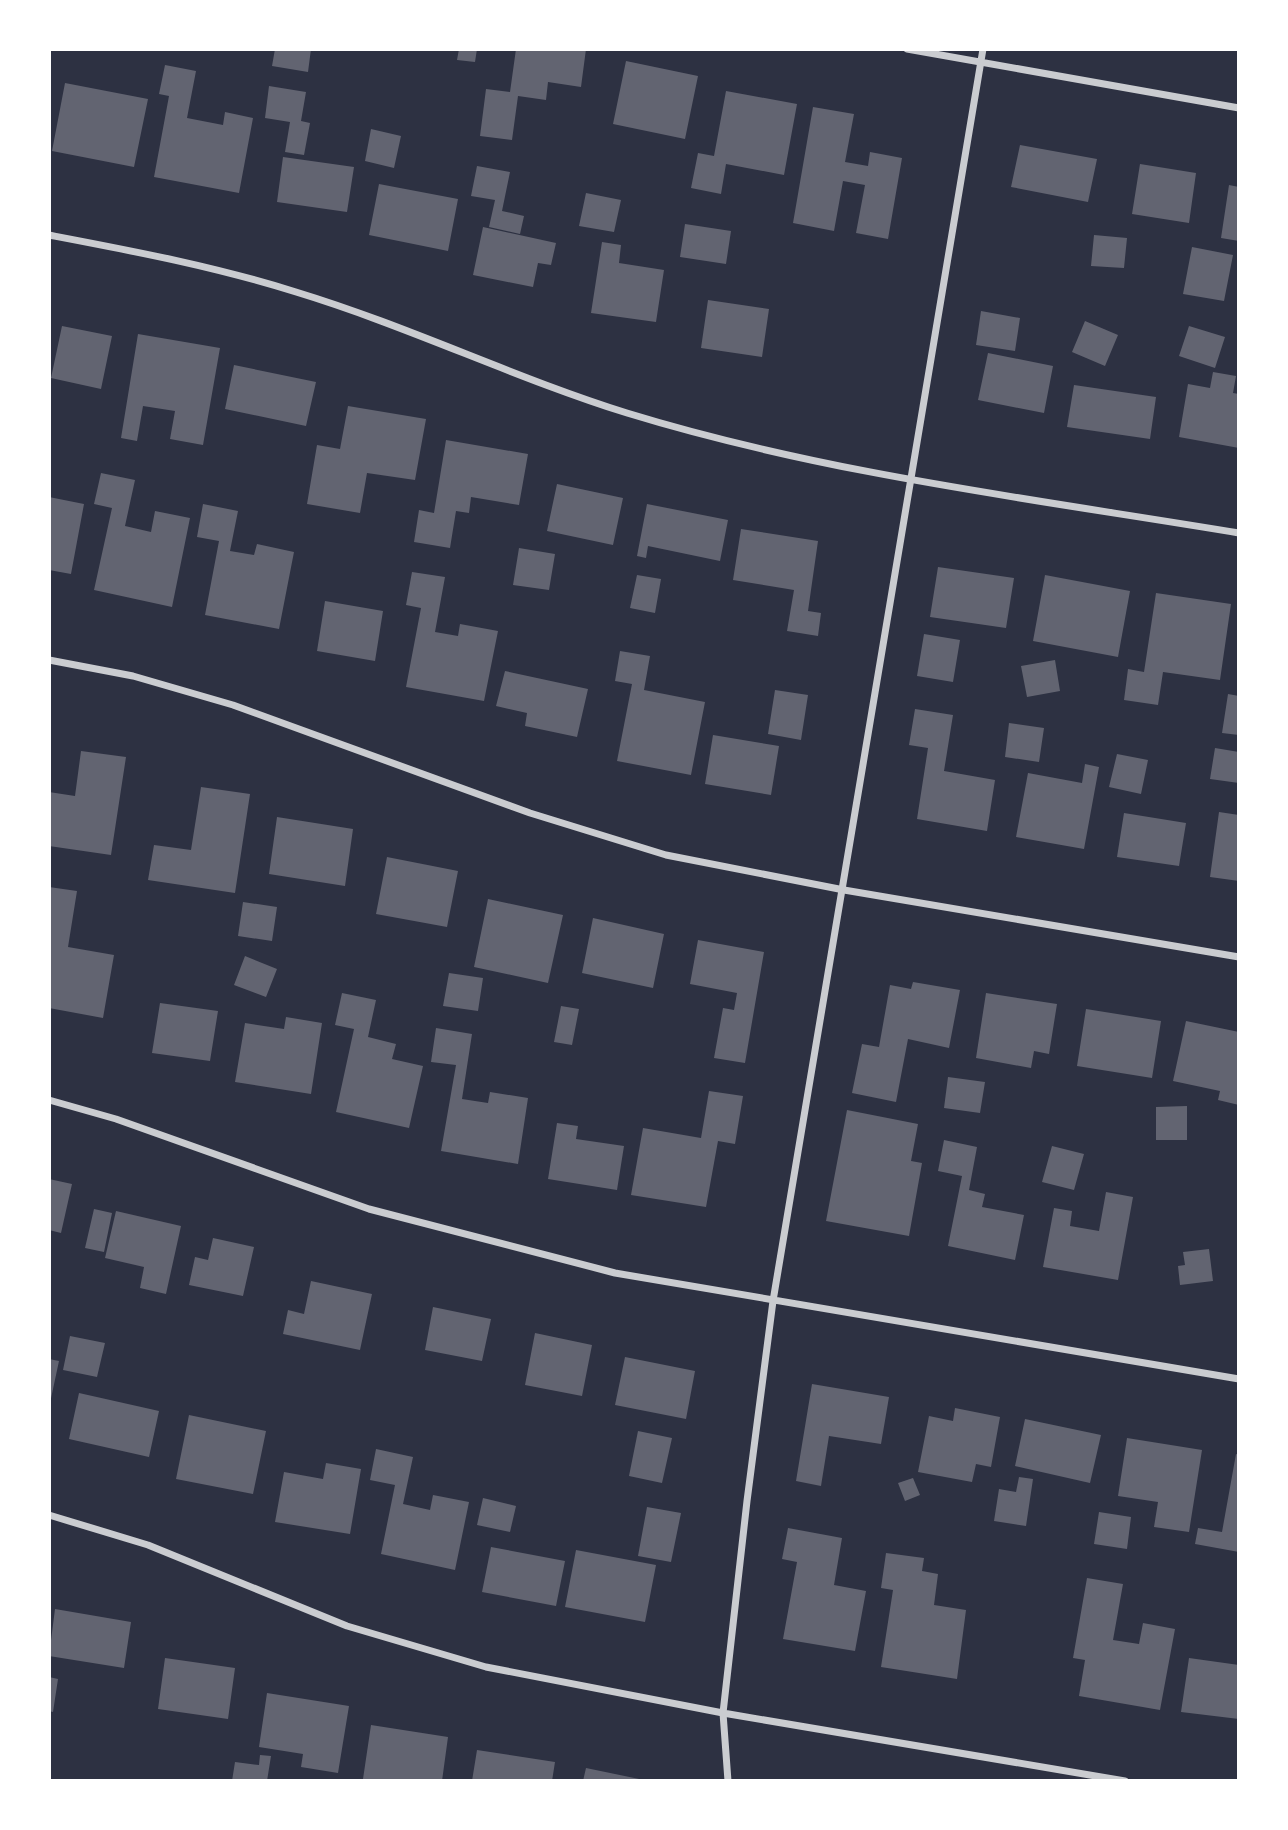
<svg xmlns="http://www.w3.org/2000/svg" width="1288" height="1830" font-family="Roboto,sans-serif">
  <style>
    .building { fill: #626471 }
    .lines { fill: none; stroke-linecap: round; stroke-linejoin: round }
    .minor { stroke: #caccd0; stroke-width: 7 }
  </style>
  <rect width="100%" height="100%" fill="#2d3142"/>
  <path class="building" d="M 275,49 L 311,49 L 308,72 L 272,66 Z
    M 459,49 L 477,49 L 475,62 L 457,60 Z
    M 516,49 L 586,49 L 581,87 L 548,82 L 546,100 L 518,96 L 512,140 L 480,136 L 486,89 L 510,92 Z
    M 626,61 L 698,76 L 685,139 L 613,124 Z
    M 165,65 L 196,71 L 187,118 L 223,125 L 225,112 L 253,118 L 239,193 L 154,177 L 169,96 L 159,94 Z
    M 65,83 L 148,99 L 134,167 L 52,151 Z
    M 269,86 L 306,92 L 301,121 L 310,123 L 304,155 L 285,152 L 290,122 L 265,118 Z
    M 726,91 L 797,104 L 784,175 L 726,164 L 721,194 L 691,188 L 698,153 L 714,156 Z
    M 813,107 L 854,114 L 845,162 L 868,166 L 870,152 L 902,158 L 888,239 L 856,233 L 865,185 L 843,181 L 834,231 L 793,223 Z
    M 371,129 L 401,136 L 394,168 L 365,161 Z
    M 1020,145 L 1097,159 L 1088,202 L 1011,187 Z
    M 283,157 L 354,167 L 347,212 L 277,202 Z
    M 1140,164 L 1196,173 L 1189,223 L 1132,214 Z
    M 477,166 L 510,172 L 502,211 L 524,216 L 520,234 L 489,227 L 495,200 L 471,196 Z
    M 379,184 L 458,199 L 448,251 L 369,235 Z
    M 1229,185 L 1239,187 L 1239,241 L 1221,238 Z
    M 586,193 L 621,200 L 614,232 L 579,226 Z
    M 685,224 L 731,231 L 726,264 L 680,257 Z
    M 483,227 L 556,243 L 551,265 L 538,263 L 533,287 L 473,275 Z
    M 1094,235 L 1127,238 L 1124,268 L 1091,266 Z
    M 602,242 L 621,245 L 619,263 L 664,270 L 656,322 L 591,313 Z
    M 1192,247 L 1233,255 L 1224,301 L 1183,294 Z
    M 708,300 L 769,309 L 762,357 L 701,348 Z
    M 981,311 L 1020,318 L 1015,351 L 976,345 Z
    M 1085,321 L 1118,335 L 1105,366 L 1072,352 Z
    M 62,326 L 112,336 L 101,389 L 51,378 Z
    M 1189,326 L 1225,337 L 1215,368 L 1179,356 Z
    M 138,334 L 220,348 L 203,445 L 170,439 L 175,411 L 143,406 L 137,441 L 121,438 Z
    M 988,353 L 1053,366 L 1044,413 L 978,400 Z
    M 234,365 L 316,382 L 306,426 L 225,409 Z
    M 1213,372 L 1236,376 L 1233,393 L 1239,394 L 1239,448 L 1179,437 L 1188,384 L 1210,388 Z
    M 1074,385 L 1156,397 L 1150,439 L 1067,427 Z
    M 348,406 L 426,419 L 415,480 L 367,473 L 360,513 L 307,504 L 317,445 L 340,449 Z
    M 446,440 L 528,454 L 519,505 L 471,497 L 469,513 L 456,511 L 450,548 L 414,542 L 419,510 L 434,513 Z
    M 101,473 L 135,480 L 125,526 L 151,532 L 155,511 L 190,518 L 172,607 L 94,590 L 112,508 L 94,504 Z
    M 557,484 L 623,498 L 613,545 L 547,531 Z
    M 49,497 L 84,504 L 71,574 L 49,570 Z
    M 203,504 L 238,511 L 230,551 L 254,555 L 257,544 L 294,552 L 279,629 L 205,615 L 219,541 L 197,537 Z
    M 647,504 L 728,520 L 720,561 L 648,546 L 646,558 L 637,556 Z
    M 741,529 L 818,541 L 808,611 L 821,613 L 818,636 L 787,631 L 794,590 L 733,580 Z
    M 519,548 L 555,554 L 549,590 L 513,585 Z
    M 938,567 L 1014,578 L 1006,628 L 930,617 Z
    M 412,572 L 445,577 L 435,632 L 458,636 L 460,624 L 498,631 L 484,701 L 406,687 L 421,608 L 406,605 Z
    M 637,575 L 661,579 L 655,613 L 630,608 Z
    M 1045,575 L 1130,591 L 1118,657 L 1033,641 Z
    M 1156,593 L 1231,604 L 1220,680 L 1163,672 L 1158,705 L 1124,700 L 1128,669 L 1144,672 Z
    M 325,601 L 383,611 L 375,661 L 317,651 Z
    M 924,634 L 960,640 L 953,682 L 917,676 Z
    M 620,651 L 650,656 L 644,690 L 705,702 L 691,775 L 617,761 L 632,684 L 615,681 Z
    M 1055,660 L 1060,691 L 1027,697 L 1021,666 Z
    M 505,671 L 588,689 L 577,737 L 525,726 L 527,713 L 496,706 Z
    M 775,690 L 808,695 L 801,740 L 768,734 Z
    M 1228,694 L 1239,696 L 1239,735 L 1222,733 Z
    M 915,709 L 953,715 L 944,771 L 995,780 L 987,831 L 917,819 L 928,748 L 909,745 Z
    M 1009,723 L 1044,728 L 1039,762 L 1005,757 Z
    M 713,735 L 779,746 L 771,795 L 705,784 Z
    M 1215,748 L 1239,752 L 1239,783 L 1210,779 Z
    M 81,751 L 126,757 L 111,855 L 49,846 L 49,792 L 75,796 Z
    M 1117,754 L 1148,760 L 1141,794 L 1109,787 Z
    M 1085,764 L 1099,767 L 1084,849 L 1016,837 L 1028,773 L 1082,783 Z
    M 201,787 L 250,794 L 235,893 L 148,880 L 154,845 L 191,850 Z
    M 1219,812 L 1239,815 L 1239,881 L 1210,877 Z
    M 1124,813 L 1186,823 L 1179,866 L 1117,857 Z
    M 277,817 L 353,829 L 345,886 L 269,874 Z
    M 387,857 L 458,871 L 447,927 L 376,914 Z
    M 49,887 L 77,891 L 68,947 L 114,955 L 103,1018 L 49,1008 Z
    M 488,899 L 563,915 L 548,983 L 474,967 Z
    M 243,902 L 277,907 L 272,941 L 238,936 Z
    M 593,918 L 664,934 L 653,988 L 582,973 Z
    M 698,940 L 764,952 L 745,1063 L 714,1058 L 723,1008 L 734,1010 L 737,993 L 690,984 Z
    M 245,956 L 277,969 L 266,997 L 234,985 Z
    M 449,973 L 483,978 L 478,1011 L 443,1006 Z
    M 913,982 L 960,990 L 949,1048 L 908,1039 L 896,1102 L 852,1093 L 862,1044 L 879,1047 L 890,985 L 911,989 Z
    M 342,993 L 376,1000 L 368,1037 L 396,1044 L 392,1059 L 423,1066 L 409,1128 L 336,1112 L 354,1029 L 335,1025 Z
    M 986,993 L 1057,1004 L 1049,1054 L 1034,1051 L 1031,1068 L 976,1058 Z
    M 160,1003 L 218,1011 L 210,1061 L 152,1053 Z
    M 561,1006 L 579,1009 L 572,1045 L 554,1042 Z
    M 1086,1009 L 1161,1021 L 1152,1078 L 1077,1066 Z
    M 286,1017 L 322,1023 L 311,1094 L 235,1082 L 245,1023 L 284,1029 Z
    M 1186,1021 L 1239,1032 L 1239,1105 L 1218,1100 L 1220,1091 L 1173,1081 Z
    M 436,1028 L 472,1034 L 462,1099 L 488,1103 L 490,1092 L 528,1098 L 518,1164 L 441,1151 L 456,1065 L 431,1062 Z
    M 948,1077 L 985,1082 L 980,1113 L 944,1108 Z
    M 709,1091 L 743,1096 L 735,1144 L 718,1141 L 706,1207 L 631,1195 L 643,1128 L 701,1138 Z
    M 1187,1106 L 1187,1140 L 1156,1140 L 1156,1107 Z
    M 847,1110 L 918,1124 L 911,1161 L 922,1163 L 909,1236 L 826,1221 Z
    M 557,1123 L 578,1126 L 576,1139 L 624,1146 L 617,1190 L 548,1179 Z
    M 944,1140 L 977,1147 L 969,1190 L 985,1194 L 982,1207 L 1024,1215 L 1015,1260 L 948,1246 L 962,1176 L 938,1171 Z
    M 1052,1146 L 1084,1154 L 1074,1190 L 1042,1182 Z
    M 49,1179 L 72,1184 L 61,1233 L 49,1230 Z
    M 1106,1192 L 1133,1197 L 1118,1280 L 1043,1267 L 1054,1208 L 1072,1211 L 1070,1226 L 1099,1231 Z
    M 94,1209 L 112,1213 L 104,1252 L 85,1248 Z
    M 116,1211 L 181,1226 L 166,1294 L 140,1288 L 144,1267 L 105,1258 Z
    M 213,1238 L 254,1247 L 243,1296 L 189,1285 L 195,1257 L 208,1260 Z
    M 1209,1249 L 1213,1281 L 1180,1285 L 1178,1266 L 1185,1265 L 1183,1252 Z
    M 311,1281 L 372,1294 L 360,1350 L 283,1334 L 288,1310 L 304,1314 Z
    M 433,1307 L 491,1319 L 482,1361 L 425,1350 Z
    M 535,1333 L 592,1345 L 582,1396 L 525,1385 Z
    M 70,1336 L 105,1343 L 97,1377 L 63,1370 Z
    M 625,1357 L 695,1371 L 686,1419 L 615,1405 Z
    M 49,1359 L 59,1361 L 50,1403 L 49,1402 Z
    M 812,1384 L 889,1397 L 881,1444 L 829,1436 L 821,1486 L 796,1481 Z
    M 79,1393 L 159,1411 L 149,1457 L 69,1439 Z
    M 955,1408 L 1000,1417 L 991,1467 L 976,1464 L 972,1482 L 918,1472 L 929,1416 L 953,1421 Z
    M 189,1415 L 266,1431 L 253,1494 L 176,1479 Z
    M 1025,1419 L 1101,1435 L 1090,1483 L 1015,1466 Z
    M 638,1431 L 672,1438 L 662,1483 L 629,1476 Z
    M 1127,1438 L 1202,1450 L 1189,1532 L 1154,1527 L 1158,1502 L 1118,1496 Z
    M 376,1449 L 413,1457 L 403,1504 L 430,1510 L 433,1495 L 469,1502 L 455,1570 L 381,1554 L 395,1485 L 370,1480 Z
    M 1236,1454 L 1239,1455 L 1239,1552 L 1195,1544 L 1198,1528 L 1222,1532 Z
    M 326,1463 L 361,1469 L 350,1534 L 275,1522 L 284,1472 L 323,1479 Z
    M 1019,1477 L 1033,1479 L 1026,1526 L 994,1521 L 999,1489 L 1016,1492 Z
    M 913,1478 L 920,1495 L 905,1501 L 898,1483 Z
    M 483,1498 L 516,1506 L 510,1532 L 477,1525 Z
    M 647,1507 L 681,1513 L 671,1562 L 638,1556 Z
    M 1099,1512 L 1131,1517 L 1127,1549 L 1094,1544 Z
    M 788,1528 L 842,1538 L 834,1585 L 866,1591 L 855,1651 L 783,1639 L 797,1562 L 782,1559 Z
    M 491,1547 L 565,1561 L 556,1606 L 482,1592 Z
    M 576,1550 L 656,1565 L 645,1622 L 565,1607 Z
    M 886,1553 L 924,1558 L 922,1571 L 938,1574 L 934,1605 L 966,1610 L 957,1679 L 881,1667 L 893,1590 L 881,1588 Z
    M 1087,1578 L 1123,1584 L 1113,1640 L 1139,1644 L 1143,1623 L 1175,1629 L 1160,1710 L 1079,1696 L 1085,1660 L 1073,1658 Z
    M 55,1609 L 131,1622 L 124,1668 L 49,1656 Z
    M 165,1658 L 235,1668 L 228,1719 L 158,1709 Z
    M 1189,1658 L 1239,1665 L 1239,1719 L 1181,1712 Z
    M 49,1677 L 58,1679 L 53,1712 L 49,1711 Z
    M 267,1693 L 349,1706 L 338,1773 L 301,1767 L 303,1754 L 259,1747 Z
    M 371,1725 L 448,1737 L 442,1781 L 363,1779 Z
    M 477,1750 L 555,1762 L 552,1781 L 472,1781 Z
    M 260,1755 L 271,1756 L 267,1781 L 232,1781 L 235,1762 L 259,1765 Z
    M 586,1768 L 644,1780 L 644,1781 L 583,1781 Z"/>
  <g class="lines">
    <path class="minor" d="M 907,49 L 1239,108
      M 49,235 C 133,251 213,266 296,292 C 408,326 515,378 627,413 C 826,474 1034,499 1239,533
      M 49,660 L 133,676 L 233,705 L 530,813 L 666,855 L 844,890 L 1239,957
      M 49,1100 L 116,1119 L 369,1209 L 615,1273 L 1239,1379
      M 49,1515 L 148,1545 L 347,1626 L 486,1667 L 723,1713 L 1125,1781
      M 728,1781 L 723,1713 L 747,1501 L 773,1301 L 983,49"/>
  </g>
  <rect width="1288" height="1830" fill="none" stroke="#ffffff" stroke-width="102"/>
</svg>
